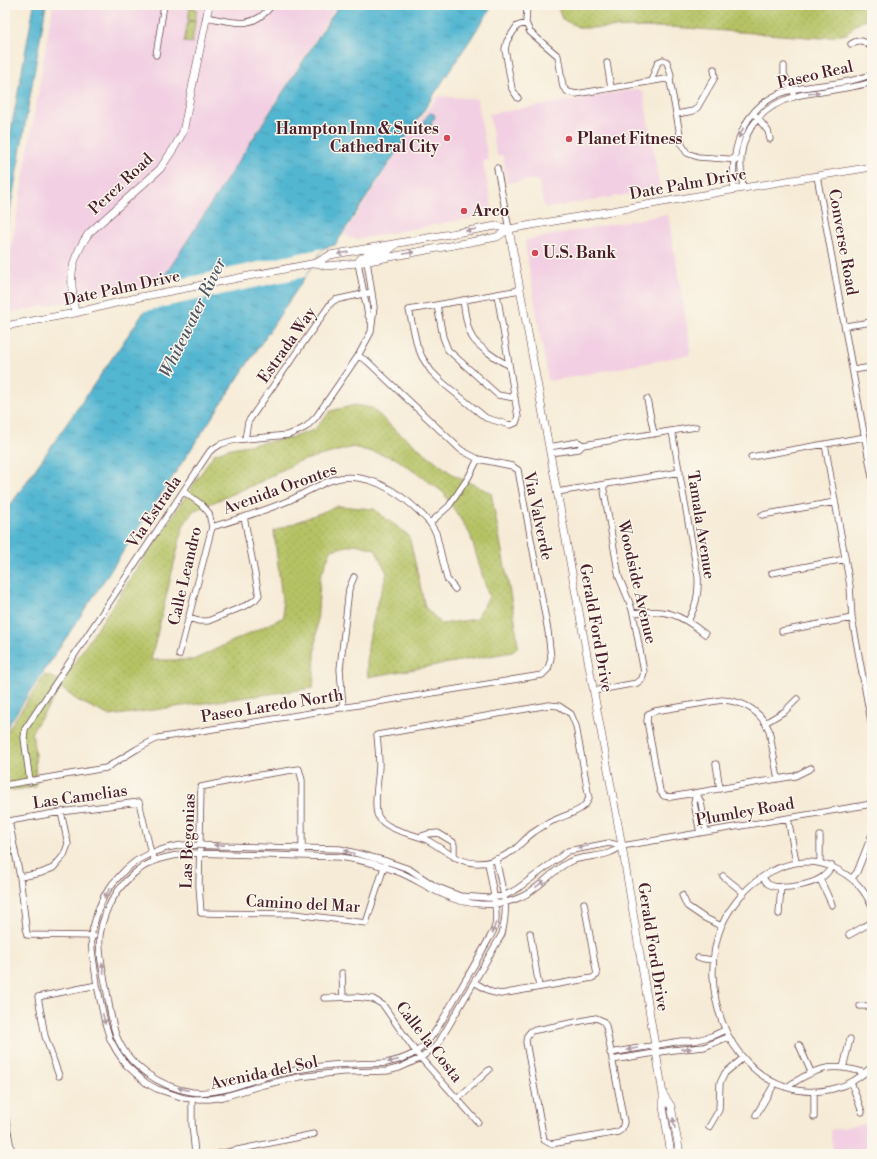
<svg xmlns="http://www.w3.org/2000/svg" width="877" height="1159" font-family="'Libre Bodoni',serif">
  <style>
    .built { fill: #f2cfe2 }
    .grass { fill: url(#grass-dots); stroke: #807148; fill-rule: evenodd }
    .water { fill: url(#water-ripples); stroke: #4e6a7e }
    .pier { fill: #f6ebd6 }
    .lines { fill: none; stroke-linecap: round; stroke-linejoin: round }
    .minor-casing { stroke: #643e45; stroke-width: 7 }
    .major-casing { stroke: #643e45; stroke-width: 8 }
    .minor { stroke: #fff; stroke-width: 5.5 }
    .major { stroke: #fff; stroke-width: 7 }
    .oneway { fill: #ae9aa0 }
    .poi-dot { fill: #d1495b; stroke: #fbf7ec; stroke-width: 1.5 }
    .labels { text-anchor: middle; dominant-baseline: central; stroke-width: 3; stroke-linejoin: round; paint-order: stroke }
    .street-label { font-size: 16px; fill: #4a1f2b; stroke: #fbf7ec }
    .poi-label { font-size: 16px; font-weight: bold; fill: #4a1f2b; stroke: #fbf7ec; text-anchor: start }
    .water-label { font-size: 17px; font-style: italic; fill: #4d5465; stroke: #fbf7ec }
  </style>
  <defs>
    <pattern id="grass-dots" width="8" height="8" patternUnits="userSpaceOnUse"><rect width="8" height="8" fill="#b5c365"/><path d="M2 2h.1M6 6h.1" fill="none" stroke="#9da758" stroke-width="1.8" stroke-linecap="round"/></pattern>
    <pattern id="water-ripples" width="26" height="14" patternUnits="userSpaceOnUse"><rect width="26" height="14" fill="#52b6d1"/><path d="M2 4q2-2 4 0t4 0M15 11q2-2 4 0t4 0" fill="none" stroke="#4693aa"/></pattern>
  </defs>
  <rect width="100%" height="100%" fill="#fbf7ec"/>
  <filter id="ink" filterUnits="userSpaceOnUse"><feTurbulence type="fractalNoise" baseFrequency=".025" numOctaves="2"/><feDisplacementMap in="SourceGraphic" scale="8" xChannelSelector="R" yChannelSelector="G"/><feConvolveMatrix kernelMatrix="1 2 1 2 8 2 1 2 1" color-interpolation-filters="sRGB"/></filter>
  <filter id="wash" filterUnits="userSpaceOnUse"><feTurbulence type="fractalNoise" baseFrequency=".012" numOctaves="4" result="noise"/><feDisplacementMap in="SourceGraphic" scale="16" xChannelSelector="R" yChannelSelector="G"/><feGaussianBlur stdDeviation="0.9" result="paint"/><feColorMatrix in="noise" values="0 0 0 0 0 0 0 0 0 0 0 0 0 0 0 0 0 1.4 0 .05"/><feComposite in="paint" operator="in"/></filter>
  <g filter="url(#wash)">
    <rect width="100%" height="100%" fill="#f6ebd6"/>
    <path class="built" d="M 53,5 L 337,5 L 160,283 L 5,314 L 5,284 Z
      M 637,89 L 643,92 L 660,188 L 654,190 L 547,208 L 544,206 L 538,179 L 507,183 L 503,155 L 497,156 L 489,114 Z
      M 438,96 L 477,99 L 488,160 L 483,161 L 492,207 L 487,215 L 358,239 L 350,238 L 344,234 L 411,132 Z
      M 668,214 L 691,349 L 689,355 L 550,381 L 548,379 L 525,244 L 526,240 Z
      M 872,406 L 872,434 L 867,407 Z
      M 872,1123 L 872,1154 L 834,1154 L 830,1130 Z"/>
    <path class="grass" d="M 557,5 L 872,5 L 872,16 L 855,25 L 847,34 L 822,38 L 671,27 L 580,28 L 562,19 Z
      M 190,7 L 197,9 L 195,21 L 188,20 Z
      M 188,21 L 195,22 L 192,43 L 184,42 Z
      M 355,405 L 372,408 L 395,430 L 452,474 L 491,493 L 515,620 L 518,646 L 512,652 L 368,677 C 363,647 378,602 387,573 L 375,549 L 355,544 L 331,550 L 320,578 L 313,688 L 110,716 L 77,700 L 61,688 L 32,731 L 35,755 L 36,787 L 5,791 L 5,734 L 45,675 L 62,681 L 214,454 L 231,448 L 290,438 L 314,430 L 331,411 ZM 353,447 L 395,458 L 443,492 L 470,534 L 489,597 L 476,619 L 442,624 L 425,607 L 409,536 L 374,509 L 338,506 L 274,531 L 284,617 L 193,660 L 151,660 L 183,526 L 193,511 L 262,481 L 297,462 Z"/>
    <path class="water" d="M 34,5 L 46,5 L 5,239 L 5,163 Z
      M 339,5 L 493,5 L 335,245 L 323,248 L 305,277 L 5,730 L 5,513 L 142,315 L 160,283 Z
      M 430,113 L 434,114 L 435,118 L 431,121 L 432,125 L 428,126 L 425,124 L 424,120 Z"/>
    <path class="pier" d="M 323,248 L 305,277 L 141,312 L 157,284 Z"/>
  </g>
  <g filter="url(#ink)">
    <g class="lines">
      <defs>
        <path id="minor" d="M 527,5 L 526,23 L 530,32 L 558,56 L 563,87 L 568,92 L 576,94 L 665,79 L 670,81 L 682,145 L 687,153 L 698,157 L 741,160
          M 206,17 C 233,22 253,31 272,5
          M 851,44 C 861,38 864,41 872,48
          M 156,55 L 164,5
          M 607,63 L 611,88
          M 784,66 L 784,74 L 793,92
          M 651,81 L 658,62 L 663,60 L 667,62 L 671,75 L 670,81
          M 518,98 L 512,89 L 505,49 L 507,41 L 517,26 L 526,23
          M 677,114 L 693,111 L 697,108 L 715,77 L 714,69
          M 756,116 L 768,131 L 770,139
          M 497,168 L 509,229
          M 817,176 L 872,477
          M 743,188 C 742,178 740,167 741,157 C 744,127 765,105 794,97 C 804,93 816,93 827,91 C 842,88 858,87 872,82
          M 734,190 C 730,146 744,102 791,90 C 817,84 847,85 872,74
          M 358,263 L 368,315 L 372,324
          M 497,294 L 518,417 L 516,423 L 510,425 L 486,418 L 443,383 L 431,371 L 422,357 L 417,345 L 409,310 L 520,290
          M 463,300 C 465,312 466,326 472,337 C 476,345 500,362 509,365
          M 437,305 L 443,337 L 448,350 L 498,395 L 515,398
          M 845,326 L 872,322
          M 853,370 L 872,367
          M 647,399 L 654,434
          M 672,431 L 698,577 C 699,594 696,606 688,621
          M 245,439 L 248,422 L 331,303 L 335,300 L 372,292
          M 825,444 L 850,586 L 852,618 L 872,727
          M 549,447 L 578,442 L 583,445
          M 550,453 L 579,449 L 583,445 L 696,427
          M 751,457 L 865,437
          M 557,492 L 680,472
          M 762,515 L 835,502
          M 430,523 L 436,533 L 447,579 L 455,589
          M 212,527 C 238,519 265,511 290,500 C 306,493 323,481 340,478 C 375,473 408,498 430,523 L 449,506 L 468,478 L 478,459
          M 772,573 L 845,559
          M 633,613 C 665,608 680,614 705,634
          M 189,618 L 198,621 L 208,621 L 247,605 L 255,600 L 259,595 L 244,517
          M 782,631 L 852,618
          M 179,655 L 212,527 L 209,513 L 201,504 L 184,492
          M 593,691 L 637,683 L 642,679 L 644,672 L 633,613 L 629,601 L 619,577 L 603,485
          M 549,705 L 559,706 L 571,714 L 576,726 L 589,798 C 584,812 567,814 555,820 C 547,823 540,828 534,832 C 525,838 519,847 511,852 C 501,858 490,863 479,863 C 459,864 444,849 427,840 C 414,834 385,830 378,816 C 373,806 379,777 379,765 C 379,755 378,745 377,735 Z
          M 343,708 L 340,669 L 349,589 L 354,577
          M 765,723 L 785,711 L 797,699
          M 716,764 L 720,789
          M 778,779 L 769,730 C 760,711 744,701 722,700 L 655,711 L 648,714 L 647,721 L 660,791 L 664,796 L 671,797 L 795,776 L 811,768
          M 30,782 L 24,738 L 25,729 L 210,451 L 221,444 L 235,440 L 288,435 L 298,431 L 306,427 L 316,417 L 358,356 L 371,332 L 374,307 L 367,261
          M 5,785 L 106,768 L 137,749 L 158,738 L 542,675 L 548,669 L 551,658 L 548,631 L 518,470 L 512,466 L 478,459 L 461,450 L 367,361 L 358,356
          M 788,818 L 796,862
          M 700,833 L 694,803 L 696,793 L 701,802 L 706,832
          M 820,836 L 820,863
          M 419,837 L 428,834 L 438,833 L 453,842 L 454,845 L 454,857
          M 302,856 L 302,780 L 299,769 L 254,776 L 201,787 L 199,885 L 201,913 L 295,914 L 366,923 L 385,864
          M 496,859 L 504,896 C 507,909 505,921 502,934 L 438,1044 L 421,1058 L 399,1068 L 387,1071 L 342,1072 L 299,1077 L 263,1085 L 223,1097 L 210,1099 L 192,1099 L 184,1098 L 157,1089 L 146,1083 L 126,1065 L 116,1050 L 110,1039 L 105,1023 L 97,985 L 92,951 L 91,935 L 98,910 L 104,896 L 113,883 L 125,870 L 136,861 L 151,853 L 167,848 L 182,845 L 340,849 L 386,861 L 409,869 L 435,886 L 460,896 L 488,898 L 504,896 L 517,889 L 568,851 L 609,843 L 622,846 L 872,804
          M 488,862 C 490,877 499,912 495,926 C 494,930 492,934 490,937 C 478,958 467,978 455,998 C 444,1017 433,1040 416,1052 C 407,1058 396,1061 386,1063 C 376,1064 365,1063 354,1064 C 337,1064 319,1066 302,1069 C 289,1071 276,1074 264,1077 C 241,1084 217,1095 192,1092 C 160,1087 128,1066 116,1035 C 111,1020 109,1003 106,987 C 103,971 98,952 100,935 C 104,904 125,874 154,861 C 166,856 179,855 191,853 L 340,857 C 361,860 382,865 401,873 C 415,879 428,888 442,894 C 465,906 498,908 521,897 C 539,889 551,872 567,863 C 581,855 600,858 611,852 C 615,851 618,848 622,846
          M 723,876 L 744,893
          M 20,877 L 41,873 L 53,868 L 64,855 L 68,844 L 61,812
          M 762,877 C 764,879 766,882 768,884 C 781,891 810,885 821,878 C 826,875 829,871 832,866
          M 852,878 L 857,872 L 872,834
          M 820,879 L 832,905
          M 682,895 L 687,906 L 703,917 L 721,926
          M 872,906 C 864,890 856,880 840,871 C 794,844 740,882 721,927 C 709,957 711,994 723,1024 C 734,1052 756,1077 785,1087 C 815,1097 850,1090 872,1066
          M 779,914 L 781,886
          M 530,933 L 539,987
          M 849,935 L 872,922
          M 94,936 L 27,935 L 20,877 L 9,821 L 61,812 L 139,802 L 151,853 L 155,861
          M 698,958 L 713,960
          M 342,973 L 343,997
          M 474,982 L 491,992 L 501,994 L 592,978 L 597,975 L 584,903
          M 324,998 L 357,997 L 373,999 L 383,1005 L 418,1055 L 478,1122
          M 860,1006 L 872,1006
          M 596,1018 L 603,1021 L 606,1026 L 624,1122 L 622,1129 L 618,1132 L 551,1144 L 544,1140 L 526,1042 L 527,1036 L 531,1031 Z
          M 799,1045 L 811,1072
          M 610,1053 L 681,1041 L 694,1041 L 712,1036 L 725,1030
          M 612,1060 L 673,1050 L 704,1047 L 728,1037
          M 843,1068 L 850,1039
          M 59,1076 L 45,1036 L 38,997 L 97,985
          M 851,1082 L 862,1112
          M 787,1087 C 815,1068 831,1062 865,1073
          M 192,1099 L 192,1124 L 195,1154
          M 457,1099 L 489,1070
          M 5,1114 L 12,1154
          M 756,1115 L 775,1083
          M 814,1117 L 814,1091
          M 709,1127 L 719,1110 L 720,1083 L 725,1073 L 743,1058
          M 218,1154 L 314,1134"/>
        <path id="major" d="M 509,229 L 622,846 L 663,1094 L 663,1107 L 671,1154
          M 316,263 L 326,266 L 358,263 L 497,237 L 509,229 L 743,188 L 872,167
          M 358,263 C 361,253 377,255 385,252 C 390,251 393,247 396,244
          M 75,313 C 70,278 68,263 89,233 L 160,169 L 174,148 L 183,132 L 209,5
          M 5,326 L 75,313 L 140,297 L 316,263 L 330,255 L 496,226 L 509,229
          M 663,1094 L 671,1106 L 680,1154"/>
      </defs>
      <use href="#minor" class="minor-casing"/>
      <use href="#major" class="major-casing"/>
      <use href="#minor" class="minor"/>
      <use href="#major" class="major"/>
    </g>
    <defs><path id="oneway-solid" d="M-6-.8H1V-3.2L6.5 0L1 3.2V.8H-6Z"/></defs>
    <g class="oneway">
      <use href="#oneway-solid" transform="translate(814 93) rotate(-9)"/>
      <use href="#oneway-solid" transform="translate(741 133) rotate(115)"/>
      <use href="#oneway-solid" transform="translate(471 230) rotate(171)"/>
      <use href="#oneway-solid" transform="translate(343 253) rotate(170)"/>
      <use href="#oneway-solid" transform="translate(409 253) rotate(-11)"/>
      <use href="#oneway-solid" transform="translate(219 845) rotate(-179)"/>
      <use href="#oneway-solid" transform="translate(583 847) rotate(168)"/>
      <use href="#oneway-solid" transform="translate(349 852) rotate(-164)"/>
      <use href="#oneway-solid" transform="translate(540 884) rotate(-38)"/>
      <use href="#oneway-solid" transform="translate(107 893) rotate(123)"/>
      <use href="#oneway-solid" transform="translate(494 928) rotate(108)"/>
      <use href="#oneway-solid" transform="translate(103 968) rotate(-99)"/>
      <use href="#oneway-solid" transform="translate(104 1019) rotate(77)"/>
      <use href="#oneway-solid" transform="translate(632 1049) rotate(170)"/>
      <use href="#oneway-solid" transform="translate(686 1049) rotate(-4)"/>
      <use href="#oneway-solid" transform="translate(393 1061) rotate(167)"/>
      <use href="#oneway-solid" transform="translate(183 1089) rotate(-165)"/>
      <use href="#oneway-solid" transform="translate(674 1123) rotate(-100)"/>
    </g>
  </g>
  <g class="poi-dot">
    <circle cx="447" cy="138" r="4"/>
    <circle cx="569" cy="139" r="4"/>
    <circle cx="464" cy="211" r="4"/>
    <circle cx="535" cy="253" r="4"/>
  </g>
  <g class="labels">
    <g class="street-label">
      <text transform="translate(815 75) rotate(-13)">Paseo Real</text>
      <text transform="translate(121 184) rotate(-43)">Perez Road</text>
      <text transform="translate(688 184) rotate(-10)">Date Palm Drive</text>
      <text transform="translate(843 242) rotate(80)">Converse Road</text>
      <text transform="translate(122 288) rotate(-12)">Date Palm Drive</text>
      <text transform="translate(287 345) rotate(-55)">Estrada Way</text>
      <text transform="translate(280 489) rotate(-20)">Avenida Orontes</text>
      <text transform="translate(154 512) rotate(-56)">Via Estrada</text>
      <text transform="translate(538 516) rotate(78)">Via Valverde</text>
      <text transform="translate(701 525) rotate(81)">Tamala Avenue</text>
      <text transform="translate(185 576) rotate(-77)">Calle Leandro</text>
      <text transform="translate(637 582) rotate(77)">Woodside Avenue</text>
      <text transform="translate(596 628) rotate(80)">Gerald Ford Drive</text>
      <text transform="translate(272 706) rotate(-9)">Paseo Laredo North</text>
      <text transform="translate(80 797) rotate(-8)">Las Camelias</text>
      <text transform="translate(745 812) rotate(-10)">Plumley Road</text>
      <text transform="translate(188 841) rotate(-88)">Las Begonias</text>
      <text transform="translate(303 904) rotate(3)">Camino del Mar</text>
      <text transform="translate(653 947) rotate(81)">Gerald Ford Drive</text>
      <text transform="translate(429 1042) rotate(52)">Calle la Costa</text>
      <text transform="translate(264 1073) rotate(-12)">Avenida del Sol</text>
    </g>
    <g class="poi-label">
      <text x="439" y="129" text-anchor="end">Hampton Inn &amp; Suites<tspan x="439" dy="18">Cathedral City</tspan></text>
      <text x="577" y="139">Planet Fitness</text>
      <text x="472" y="211">Arco</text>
      <text x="543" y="253">U.S. Bank</text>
    </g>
    <g class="water-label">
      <text transform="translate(193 318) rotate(-64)">Whitewater River</text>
    </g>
  </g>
  <rect width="877" height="1159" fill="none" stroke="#fbf7ec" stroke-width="20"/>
</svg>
